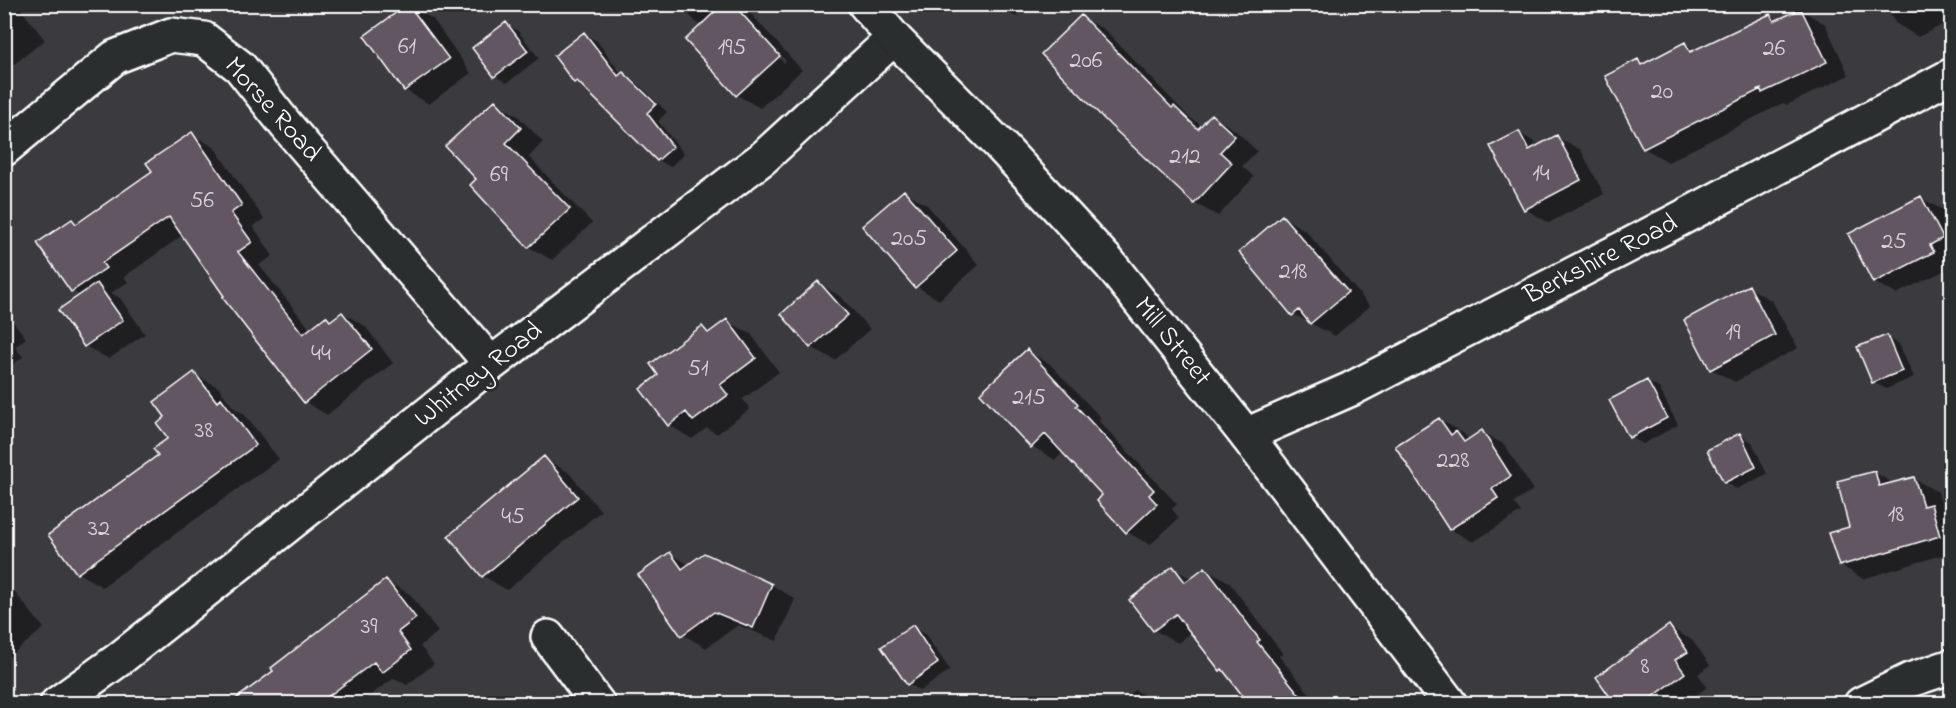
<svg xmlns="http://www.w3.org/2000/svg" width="1956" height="708" font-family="'Indie Flower',sans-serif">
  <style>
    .shadow { fill: #0007; fill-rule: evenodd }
    .building { fill: #645764; stroke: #fff; stroke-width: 1.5 }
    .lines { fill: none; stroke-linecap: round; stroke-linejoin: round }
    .street-casing { stroke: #fff; stroke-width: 38 }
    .secondary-casing { stroke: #fff; stroke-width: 38 }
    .street { stroke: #2a2d2e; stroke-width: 33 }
    .secondary { stroke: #2a2d2e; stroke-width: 33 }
    .labels { text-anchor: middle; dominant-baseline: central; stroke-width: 6; stroke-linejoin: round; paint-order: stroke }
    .number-label { font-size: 24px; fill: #d8d5d8 }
    .street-label { font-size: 27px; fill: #fff; stroke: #2a2d2e }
  </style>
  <rect width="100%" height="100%" fill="#3b3a3e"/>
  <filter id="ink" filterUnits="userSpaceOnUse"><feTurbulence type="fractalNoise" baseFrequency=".0167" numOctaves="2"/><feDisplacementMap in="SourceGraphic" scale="12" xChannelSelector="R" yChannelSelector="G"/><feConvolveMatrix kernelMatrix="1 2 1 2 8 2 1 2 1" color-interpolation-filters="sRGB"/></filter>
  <g filter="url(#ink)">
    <path class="shadow" d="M 4,4 L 17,4 L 45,40 L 4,72 Z
      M 678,4 L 734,4 L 752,15 L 802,70 L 760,108 L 737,95 L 701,27 ZM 741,15 L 745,16 L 786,61 L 784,63 Z
      M 994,4 L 1028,4 L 1016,17 Z
      M 1885,4 L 1952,4 L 1952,20 L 1918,37 L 1895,23 Z
      M 409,6 L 433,19 L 471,73 L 429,104 L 405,90 L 366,36 Z
      M 1801,10 L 1825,24 L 1849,75 L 1787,105 L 1783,103 L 1668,162 L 1644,148 L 1638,61 L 1644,64 L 1685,44 L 1697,51 L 1770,16 L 1779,21 Z
      M 1081,17 L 1105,30 L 1188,116 L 1202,126 L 1212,116 L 1235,130 L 1257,151 L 1242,166 L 1254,177 L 1218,216 L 1194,203 Z
      M 506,24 L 518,31 L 539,58 L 507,83 L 495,76 Z
      M 585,34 L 597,41 L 622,75 L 635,81 L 667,112 L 658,121 L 684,154 L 670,167 L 658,160 L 586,88 L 575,82 Z
      M 495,102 L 518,116 L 543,142 L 529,157 L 592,223 L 552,260 L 529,247 L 478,179 Z
      M 1519,133 L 1540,145 L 1557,137 L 1581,150 L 1604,194 L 1549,223 L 1525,209 L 1492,147 Z
      M 192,134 L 214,147 L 264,219 L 253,226 L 273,256 L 259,265 L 311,330 L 326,318 L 332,321 L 343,313 L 365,326 L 393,363 L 327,415 L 305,402 L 226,296 L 183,235 L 124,277 L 128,282 L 111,293 L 120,298 L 145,334 L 109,359 L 85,346 L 81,296 L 72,291 L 72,221 L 79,224 L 154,171 Z
      M 904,191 L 927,205 L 979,265 L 939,300 L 916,286 Z
      M 1921,198 L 1941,209 L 1952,204 L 1952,267 L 1896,294 L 1874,282 Z
      M 1283,217 L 1306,231 L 1370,306 L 1335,336 L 1293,314 Z
      M 818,283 L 841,297 L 870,329 L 835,360 L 811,347 L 783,314 Z
      M 1749,287 L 1772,301 L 1798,348 L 1735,382 L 1711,369 Z
      M 4,310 L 26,338 L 15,347 L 23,357 L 4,371 Z
      M 727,321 L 751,334 L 779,372 L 743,399 L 750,409 L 717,434 L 707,428 L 692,439 L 669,425 L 661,375 L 702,327 L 711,333 Z
      M 1887,337 L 1899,344 L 1914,377 L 1886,389 L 1873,382 Z
      M 1027,351 L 1050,364 L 1101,418 L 1098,420 L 1177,504 L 1172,509 L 1179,518 L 1150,545 L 1127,532 L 1104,495 L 1064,452 L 1055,460 L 1032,446 Z
      M 194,374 L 218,387 L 233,407 L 244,414 L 279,459 L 102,587 L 78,573 L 51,535 L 160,456 L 170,438 Z
      M 1647,381 L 1659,388 L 1678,425 L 1643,444 L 1631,437 Z
      M 1439,419 L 1463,433 L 1469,440 L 1482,432 L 1505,445 L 1533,490 L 1514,503 L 1521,512 L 1473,542 L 1450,529 Z
      M 1740,435 L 1752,442 L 1767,474 L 1737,489 L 1725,482 Z
      M 544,458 L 568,472 L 601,511 L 507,590 L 483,576 L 450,537 Z
      M 1874,472 L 1894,484 L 1914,479 L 1938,492 L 1944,513 L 1952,518 L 1952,552 L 1863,579 L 1840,565 L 1851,528 Z
      M 670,554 L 690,565 L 704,555 L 772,585 L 795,599 L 777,641 L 738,625 L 706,648 L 682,634 Z
      M 1173,568 L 1192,579 L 1205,568 L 1229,582 L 1283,654 L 1279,656 L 1318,704 L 1251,704 L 1227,673 L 1221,670 L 1192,632 L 1178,643 L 1154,630 Z
      M 386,581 L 410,594 L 438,632 L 420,646 L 434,664 L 407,685 L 394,678 L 359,704 L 231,704 L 275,671 Z
      M 4,585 L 12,589 L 44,628 L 4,661 Z
      M 913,627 L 925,634 L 950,670 L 920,691 L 908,684 Z
      M 1669,627 L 1692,640 L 1710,665 L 1698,674 L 1707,687 L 1685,704 L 1617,704 Z
      M 1135,690 L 1147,697 L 1152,704 L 1117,704 Z"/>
    <path class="building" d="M 408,4 L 449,59 L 404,91 L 364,36 Z
      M 723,4 L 733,4 L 780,56 L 736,96 L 685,40 Z
      M 1801,9 L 1827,62 L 1762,93 L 1761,89 L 1643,149 L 1605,76 L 1638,59 L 1641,65 L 1685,42 L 1690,52 L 1770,14 L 1774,21 Z
      M 1081,15 L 1172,108 L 1174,106 L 1198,129 L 1211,114 L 1235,136 L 1220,152 L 1232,163 L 1194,204 L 1110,125 L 1041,54 Z
      M 506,22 L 528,51 L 494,77 L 472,48 Z
      M 584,32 L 618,76 L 623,72 L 656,104 L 647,113 L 673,147 L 657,161 L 577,81 L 574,83 L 554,56 Z
      M 495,100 L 521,128 L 506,143 L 570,209 L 528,248 L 470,185 L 476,179 L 445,146 Z
      M 1519,131 L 1529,150 L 1557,135 L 1581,180 L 1524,210 L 1490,146 Z
      M 192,132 L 242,205 L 231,213 L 252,242 L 238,252 L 303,334 L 326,316 L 330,321 L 342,312 L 372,349 L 304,403 L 222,297 L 224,296 L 169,217 L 102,263 L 106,268 L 71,292 L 37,243 L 72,219 L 76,224 L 152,171 L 146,163 Z
      M 904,190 L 957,251 L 915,288 L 862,226 Z
      M 1921,196 L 1943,238 L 1930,245 L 1934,252 L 1873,283 L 1848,234 Z
      M 1282,215 L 1348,292 L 1310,324 L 1299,310 L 1292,316 L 1239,252 Z
      M 818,281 L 848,315 L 810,348 L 781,314 Z
      M 97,283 L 123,320 L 84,347 L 58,310 Z
      M 1749,285 L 1775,335 L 1710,370 L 1684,320 Z
      M 727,319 L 756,358 L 720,385 L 728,395 L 693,421 L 686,412 L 668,426 L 640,389 L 658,375 L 650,364 L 702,326 L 708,333 Z
      M 1887,335 L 1902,371 L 1872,383 L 1857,347 Z
      M 1027,349 L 1078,404 L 1076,406 L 1154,490 L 1149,495 L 1157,504 L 1126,533 L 1097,501 L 1102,495 L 1045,434 L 1031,448 L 980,393 Z
      M 194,372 L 217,402 L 221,398 L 256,445 L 77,574 L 48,535 L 158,455 L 153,449 L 168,438 L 157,424 L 165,417 L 154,402 Z
      M 1647,380 L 1667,418 L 1629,438 L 1609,400 Z
      M 1439,418 L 1451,435 L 1456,431 L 1464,442 L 1482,430 L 1511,476 L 1492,489 L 1498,498 L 1449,530 L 1395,446 Z
      M 1740,433 L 1756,467 L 1724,483 L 1707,450 Z
      M 544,456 L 578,497 L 482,577 L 448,536 Z
      M 1875,471 L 1879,486 L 1914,477 L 1923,506 L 1931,504 L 1940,536 L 1839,566 L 1828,533 L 1849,527 L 1837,481 Z
      M 670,552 L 682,569 L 704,553 L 772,584 L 753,628 L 714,612 L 681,636 L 638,575 Z
      M 1173,566 L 1185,582 L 1205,567 L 1260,640 L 1257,642 L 1307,704 L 1249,704 L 1222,669 L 1220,671 L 1176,614 L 1153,631 L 1129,600 Z
      M 386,579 L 416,618 L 398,632 L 411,650 L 382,673 L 374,662 L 318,704 L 229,704 L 273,671 L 271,668 Z
      M 913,625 L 938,663 L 907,685 L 881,647 Z
      M 1669,625 L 1688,652 L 1675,660 L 1685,673 L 1643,704 L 1615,704 L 1596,677 Z"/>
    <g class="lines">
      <defs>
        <path id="street" d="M 4,149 L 115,57 L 171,35 L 204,39 L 240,67 L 286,125 L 491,364
          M 1246,435 L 1351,389 L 1674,222 L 1952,75
          M 548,637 L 598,704
          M 57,704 L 118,660 L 491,364 L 763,158 L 894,38
          M 1861,704 L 1910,680 L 1952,666"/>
        <path id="secondary" d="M 865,4 L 894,38 L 1000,145 L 1110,264 L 1246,435 L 1450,704"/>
      </defs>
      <use href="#street" class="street-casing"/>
      <use href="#secondary" class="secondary-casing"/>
      <use href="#street" class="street"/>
      <use href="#secondary" class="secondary"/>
    </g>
  </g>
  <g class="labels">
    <g class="number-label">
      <text x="407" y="47">61</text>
      <text x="732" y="48">195</text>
      <text x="1774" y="49">26</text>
      <text x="1086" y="61">206</text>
      <text x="1662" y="92">20</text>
      <text x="1185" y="157">212</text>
      <text x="1541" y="174">14</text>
      <text x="499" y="175">69</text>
      <text x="202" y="201">56</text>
      <text x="909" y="239">205</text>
      <text x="1894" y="242">25</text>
      <text x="1293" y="272">218</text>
      <text x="1733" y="333">19</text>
      <text x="321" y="354">44</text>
      <text x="698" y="369">51</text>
      <text x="1029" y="398">215</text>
      <text x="204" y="431">38</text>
      <text x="1453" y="461">228</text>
      <text x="1896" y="515">18</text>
      <text x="513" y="517">45</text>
      <text x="99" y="529">32</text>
      <text x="369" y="627">39</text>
      <text x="1645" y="667">8</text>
    </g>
    <g class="street-label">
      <text transform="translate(272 110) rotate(48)">Morse Road</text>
      <text transform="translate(1601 260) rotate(-27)">Berkshire Road</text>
      <text transform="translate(1172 342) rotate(51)">Mill Street</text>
      <text transform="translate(479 375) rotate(-38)">Whitney Road</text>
    </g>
  </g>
  <rect width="1956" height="708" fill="none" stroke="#2a2d2e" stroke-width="24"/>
  <rect x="12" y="12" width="1932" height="684" fill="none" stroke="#fff" stroke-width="2" filter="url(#ink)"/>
</svg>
